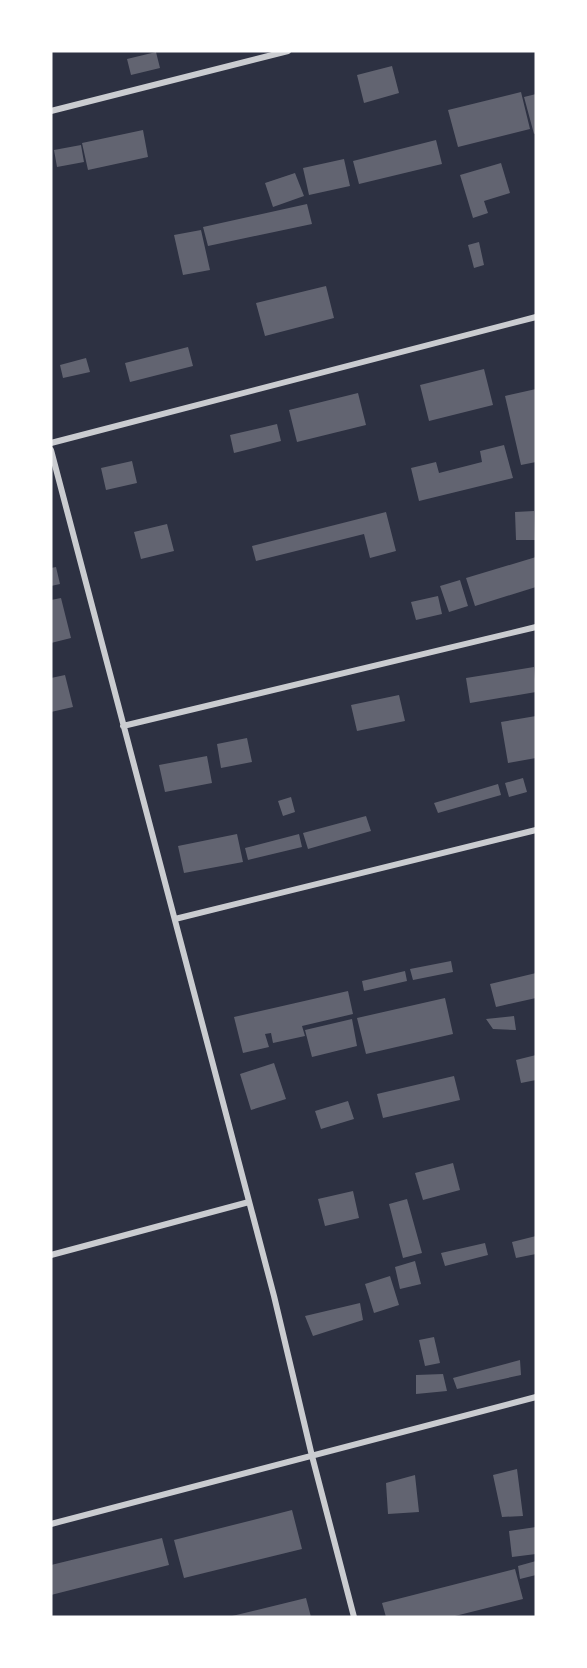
<svg xmlns="http://www.w3.org/2000/svg" width="587" height="1668" font-family="Overpass,sans-serif">
  <style>
    .building { fill: #626471 }
    .lines { fill: none; stroke-linecap: round; stroke-linejoin: round }
    .minor { stroke: #caccd0; stroke-width: 6 }
  </style>
  <rect width="100%" height="100%" fill="#2d3142"/>
  <path class="building" d="M 156,52 L 160,68 L 131,75 L 127,59 Z
    M 392,66 L 399,93 L 364,103 L 357,75 Z
    M 521,92 L 530,129 L 458,147 L 448,110 Z
    M 536,94 L 536,133 L 534,134 L 524,97 Z
    M 143,130 L 148,157 L 88,170 L 82,143 Z
    M 436,140 L 442,164 L 359,184 L 353,161 Z
    M 81,145 L 84,162 L 57,167 L 54,150 Z
    M 344,159 L 350,186 L 309,195 L 303,168 Z
    M 501,163 L 510,193 L 484,201 L 488,213 L 473,218 L 460,175 Z
    M 295,173 L 304,196 L 273,207 L 265,183 Z
    M 307,204 L 312,224 L 208,246 L 203,227 Z
    M 201,230 L 210,270 L 183,275 L 174,235 Z
    M 479,242 L 484,265 L 474,268 L 468,245 Z
    M 326,286 L 334,318 L 265,336 L 256,303 Z
    M 188,347 L 193,366 L 130,382 L 125,363 Z
    M 86,358 L 90,372 L 63,378 L 60,365 Z
    M 484,369 L 493,405 L 429,421 L 420,385 Z
    M 536,389 L 536,462 L 521,465 L 505,396 Z
    M 358,393 L 366,425 L 297,442 L 289,410 Z
    M 277,424 L 281,441 L 234,453 L 230,435 Z
    M 504,445 L 513,478 L 419,501 L 411,468 L 436,462 L 439,473 L 482,462 L 480,451 Z
    M 132,461 L 137,483 L 106,490 L 101,468 Z
    M 534,511 L 535,540 L 516,540 L 515,512 Z
    M 386,512 L 396,551 L 370,558 L 364,534 L 256,561 L 252,546 Z
    M 167,524 L 174,551 L 141,559 L 134,532 Z
    M 536,557 L 536,587 L 475,606 L 466,578 Z
    M 56,567 L 60,584 L 51,586 L 51,568 Z
    M 460,580 L 468,606 L 449,612 L 440,586 Z
    M 438,596 L 442,614 L 416,620 L 411,602 Z
    M 61,598 L 71,638 L 51,643 L 51,600 Z
    M 534,667 L 536,692 L 470,703 L 466,678 Z
    M 65,675 L 73,707 L 51,712 L 51,678 Z
    M 399,695 L 405,721 L 357,731 L 351,705 Z
    M 536,716 L 536,758 L 508,763 L 501,722 Z
    M 247,738 L 252,762 L 221,768 L 217,744 Z
    M 207,756 L 212,783 L 165,792 L 159,765 Z
    M 523,778 L 527,792 L 509,797 L 505,783 Z
    M 498,784 L 501,795 L 438,813 L 434,803 Z
    M 291,797 L 295,812 L 283,816 L 278,801 Z
    M 366,816 L 371,831 L 308,849 L 303,833 Z
    M 237,834 L 243,862 L 184,873 L 178,846 Z
    M 299,834 L 302,847 L 248,860 L 245,848 Z
    M 451,961 L 453,972 L 413,980 L 410,969 Z
    M 405,971 L 407,981 L 364,991 L 362,981 Z
    M 536,973 L 536,998 L 496,1007 L 490,984 Z
    M 348,991 L 353,1014 L 302,1026 L 305,1036 L 273,1043 L 271,1033 L 265,1034 L 269,1047 L 243,1053 L 234,1017 Z
    M 445,998 L 453,1034 L 366,1054 L 357,1018 Z
    M 514,1016 L 516,1030 L 493,1029 L 486,1019 Z
    M 352,1019 L 357,1046 L 312,1057 L 305,1030 Z
    M 536,1055 L 536,1080 L 521,1083 L 516,1060 Z
    M 274,1063 L 286,1099 L 251,1110 L 240,1074 Z
    M 454,1076 L 460,1100 L 383,1118 L 377,1094 Z
    M 348,1101 L 354,1119 L 321,1129 L 315,1111 Z
    M 453,1163 L 460,1190 L 423,1200 L 415,1173 Z
    M 353,1191 L 359,1218 L 325,1226 L 318,1199 Z
    M 407,1199 L 422,1253 L 403,1258 L 389,1204 Z
    M 536,1236 L 536,1254 L 516,1258 L 512,1242 Z
    M 485,1243 L 488,1255 L 445,1266 L 441,1253 Z
    M 415,1261 L 421,1284 L 400,1289 L 395,1267 Z
    M 390,1276 L 399,1305 L 374,1313 L 365,1284 Z
    M 360,1303 L 363,1320 L 313,1336 L 305,1316 Z
    M 434,1337 L 440,1363 L 425,1366 L 419,1340 Z
    M 520,1360 L 521,1375 L 457,1389 L 453,1378 Z
    M 443,1374 L 447,1391 L 416,1394 L 416,1375 Z
    M 517,1469 L 523,1516 L 502,1517 L 493,1475 Z
    M 415,1475 L 419,1512 L 388,1514 L 386,1483 Z
    M 292,1510 L 302,1549 L 184,1578 L 174,1540 Z
    M 536,1527 L 536,1554 L 512,1557 L 509,1531 Z
    M 162,1538 L 169,1565 L 51,1595 L 51,1565 Z
    M 536,1561 L 536,1575 L 520,1579 L 518,1566 Z
    M 515,1569 L 523,1599 L 451,1617 L 386,1617 L 382,1603 Z
    M 306,1598 L 311,1617 L 233,1617 L 232,1616 Z"/>
  <g class="lines">
    <path class="minor" d="M 51,111 L 288,51
      M 51,443 L 536,317
      M 51,450 L 274,1296 L 312,1456 L 354,1617
      M 123,726 L 536,627
      M 175,919 L 536,830
      M 51,1255 L 249,1202
      M 51,1524 L 536,1397"/>
  </g>
  <rect width="587" height="1668" fill="none" stroke="#ffffff" stroke-width="105"/>
</svg>
